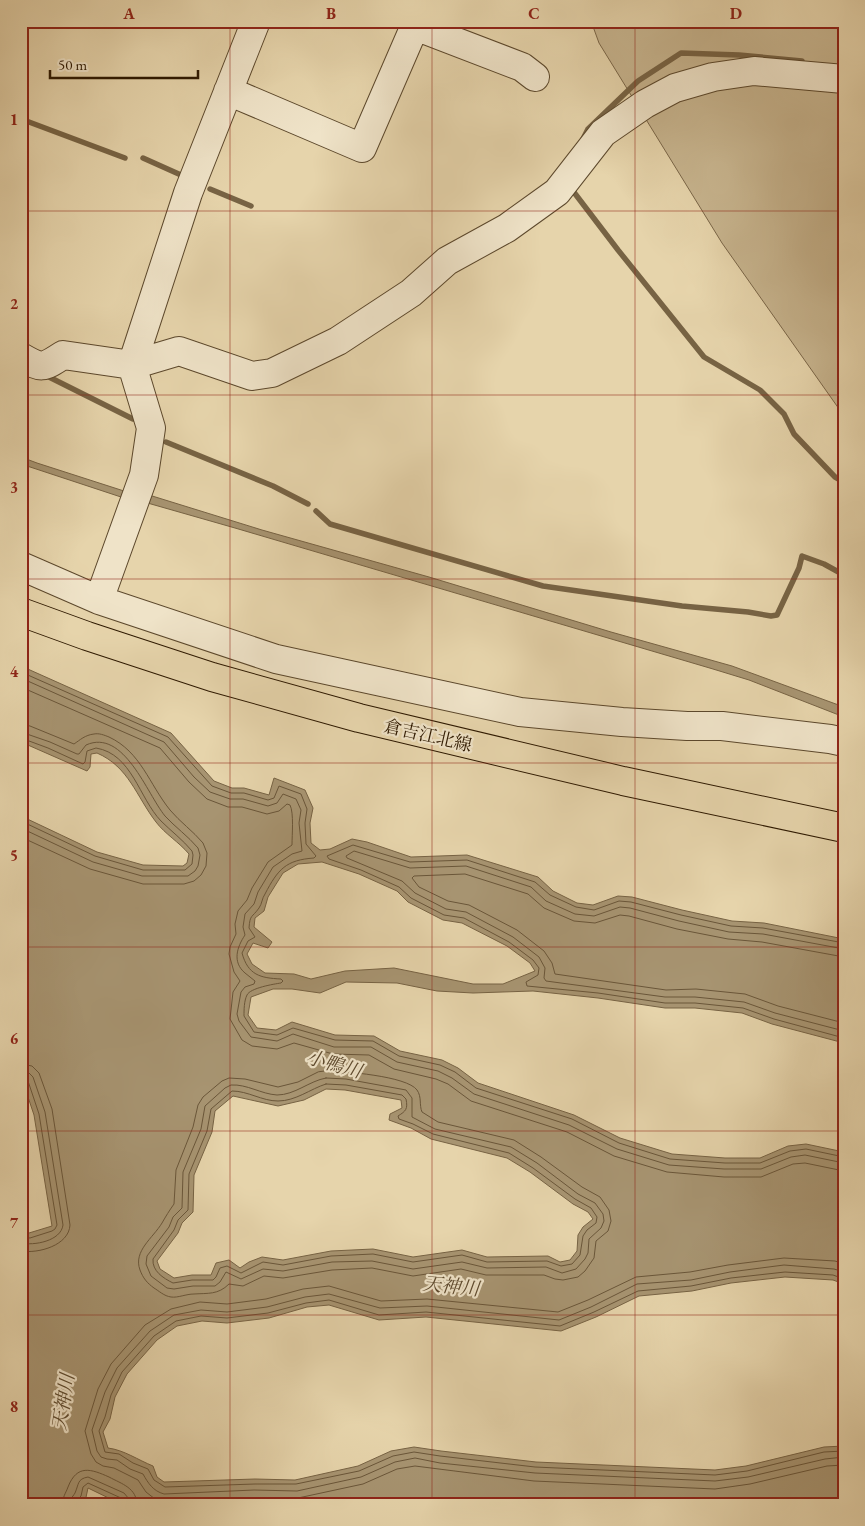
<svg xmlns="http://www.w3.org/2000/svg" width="865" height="1526" font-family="'EB Garamond','Noto Serif JP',serif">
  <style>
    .green { fill: #c7b48e; stroke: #7a6648 }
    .water { fill: #a79471; stroke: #776344; fill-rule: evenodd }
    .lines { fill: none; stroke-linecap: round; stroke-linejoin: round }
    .shore { stroke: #6a5639; stroke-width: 1 }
    .stream { stroke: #776344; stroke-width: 5.5 }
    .minor-casing { stroke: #5c482c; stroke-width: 30 }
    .major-casing { stroke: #2e1901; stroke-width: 30 }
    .minor { stroke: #efe3c8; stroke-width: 28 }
    .major { stroke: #e6d4ab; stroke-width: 28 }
    .grid { fill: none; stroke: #8f2418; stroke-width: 1; stroke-opacity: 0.55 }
    .labels { text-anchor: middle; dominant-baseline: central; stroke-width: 4.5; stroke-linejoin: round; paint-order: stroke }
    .street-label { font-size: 18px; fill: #2e1901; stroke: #efe3c8 }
    .water-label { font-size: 19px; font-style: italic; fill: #5e4a2e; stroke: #efe3c8 }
    .neatline { fill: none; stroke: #8f2418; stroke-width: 2 }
    .grid-label { font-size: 16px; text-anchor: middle; font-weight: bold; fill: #8f2418 }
  </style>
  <rect width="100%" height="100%" fill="#e6d4ab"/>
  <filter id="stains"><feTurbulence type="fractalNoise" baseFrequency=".004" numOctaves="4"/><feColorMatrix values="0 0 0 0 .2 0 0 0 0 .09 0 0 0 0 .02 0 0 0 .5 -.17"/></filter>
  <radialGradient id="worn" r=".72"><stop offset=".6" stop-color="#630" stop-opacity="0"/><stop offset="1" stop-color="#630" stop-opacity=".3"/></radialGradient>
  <path class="green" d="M 591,21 L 844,21 L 844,416 L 722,243 L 599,43 Z"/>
  <path class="water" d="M 21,457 L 37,463 L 124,491 L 149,495 L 262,530 L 429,577 L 611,632 L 732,666 L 844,707 L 844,717 L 749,680 L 713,669 L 235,528 L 144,502 L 124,498 L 21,464 Z
    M 21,666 L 171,733 L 214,781 L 232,788 L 244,788 L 269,795 L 274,778 L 305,790 L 313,808 L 310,823 L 311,843 L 320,850 L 330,849 L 352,839 L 367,842 L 411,857 L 467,855 L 538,877 L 553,891 L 577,903 L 593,905 L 618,896 L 632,897 L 682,910 L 732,921 L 764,923 L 844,939 L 844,1043 L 772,1024 L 742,1013 L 695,1008 L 665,1008 L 598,998 L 533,991 L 473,993 L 437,991 L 397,983 L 346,982 L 320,993 L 292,989 L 273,989 L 251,997 L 248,1015 L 257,1028 L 276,1030 L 292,1022 L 335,1035 L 374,1036 L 400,1051 L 442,1060 L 458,1068 L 478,1083 L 574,1115 L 620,1138 L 672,1154 L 725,1158 L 760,1158 L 788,1146 L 806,1144 L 844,1152 L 844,1284 L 833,1280 L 785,1277 L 731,1283 L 692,1291 L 639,1296 L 596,1317 L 561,1331 L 426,1317 L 379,1320 L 329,1305 L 307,1307 L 269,1318 L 227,1323 L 202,1321 L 177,1326 L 157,1340 L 127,1374 L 115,1397 L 110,1419 L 103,1432 L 108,1448 C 124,1450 138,1460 153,1466 L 157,1477 L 164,1482 L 255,1479 L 295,1480 L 358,1466 L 391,1451 L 414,1447 L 441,1451 L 536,1462 L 715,1470 L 746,1466 L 824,1447 L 844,1446 L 844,1505 L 123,1505 L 88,1488 L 85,1502 L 79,1500 L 83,1505 L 21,1505 L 21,1232 L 29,1233 L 52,1226 L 34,1115 L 21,1076 L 21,816 L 97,852 L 143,865 L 183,866 L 187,863 L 189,854 C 179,842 165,834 156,822 C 136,796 129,767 97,753 L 91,754 L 90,767 L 87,771 L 21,742 ZM 322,862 L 359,874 L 397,891 L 408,902 L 443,920 L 462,923 L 507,946 L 530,963 L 535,971 L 503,984 L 473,984 L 394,968 L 345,971 L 311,979 L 294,974 L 265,973 L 252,964 L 247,954 L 253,943 L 268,948 L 272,942 L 254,927 L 255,918 L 264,911 L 268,897 L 283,873 L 298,864 ZM 326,1089 L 345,1090 L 401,1100 L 402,1108 L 390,1114 L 389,1120 L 411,1128 L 431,1139 L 507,1158 L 530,1172 L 573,1204 L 588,1212 L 593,1219 L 583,1227 L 578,1235 L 577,1251 L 570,1260 L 560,1262 L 548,1256 L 487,1257 L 462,1250 L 413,1257 L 373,1249 L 331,1251 L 283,1260 L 262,1257 L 249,1262 L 240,1268 L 229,1260 L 216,1263 L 211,1275 L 192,1275 L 174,1278 L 160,1269 L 157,1261 L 178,1233 L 182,1223 L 193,1212 L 194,1175 L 212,1132 L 215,1111 L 233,1096 L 278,1106 L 304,1100 Z"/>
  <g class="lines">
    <path class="shore" d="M 21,672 L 168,737 L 212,786 L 231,793 L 244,793 L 268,800 L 274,798 L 279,786 L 301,794 L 307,809 L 305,823 L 306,844 L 316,856 L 314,858 C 286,860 278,869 265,894 C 262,898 262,904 259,908 C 252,918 250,914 249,928 L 255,937 L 248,941 L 242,953 C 248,975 260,978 281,979 L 283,981 L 281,983 C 274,984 250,988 247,995 C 244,1001 244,1010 244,1016 L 254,1032 L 277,1035 L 293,1028 L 335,1040 L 373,1041 L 399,1056 L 440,1065 L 455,1072 L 476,1088 L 572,1119 L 619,1143 L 670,1159 L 725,1163 L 760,1163 L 790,1151 L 806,1149 L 844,1157
      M 21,678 L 164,742 L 194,777 L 210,792 L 230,799 L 243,799 L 268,806 L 277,803 L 283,794 L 296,799 L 301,810 L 299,823 L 302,851 L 292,854 L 273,867 L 258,892 L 254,904 L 245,914 L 243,927 L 245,935 C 237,947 232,962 245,973 C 248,976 252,978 255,981 L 254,984 L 245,987 L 241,992 L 237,1014 L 239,1021 L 251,1037 L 277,1041 L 293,1034 L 334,1047 L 371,1047 L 397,1062 L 438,1071 L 452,1078 L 474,1094 L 569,1125 L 617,1149 L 669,1165 L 724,1169 L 761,1169 L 791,1157 L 805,1155 L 844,1163
      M 21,687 L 160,748 L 189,782 L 207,799 L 228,807 L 242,807 L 267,814 L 279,811 L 287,804 L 290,805 C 294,813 292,835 292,845 L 268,862 L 252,888 L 247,900 L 238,911 L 235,924 L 236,934 L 230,947 L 229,954 L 234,972 L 240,981 L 233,992 L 230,1019 L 242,1040 L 252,1046 L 277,1049 L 294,1043 L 333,1054 L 369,1055 L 394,1069 L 436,1079 L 448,1084 L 471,1101 L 567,1132 L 614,1156 L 667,1172 L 724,1177 L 761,1177 L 793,1164 L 805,1163 L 844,1171
      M 21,724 L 30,726 L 74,744 C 80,740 85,735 94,734 C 99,733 104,735 109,737 C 141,752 149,784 170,810 C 180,822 193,831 203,843 L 207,853 L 206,866 L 201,875 L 194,881 L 184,884 L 143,884 L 90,869 L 21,837
      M 21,732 L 50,742 L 77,754 L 79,754 L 86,745 C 124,728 147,794 165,816 C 175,827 188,836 198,848 L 200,855 L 198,866 L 195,871 L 188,876 L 142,876 L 93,862 L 21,828
      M 21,738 L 48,748 L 83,764 L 85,762 L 87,751 L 96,748 C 132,754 139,798 161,821 C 171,831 183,840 192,851 L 193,855 L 192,864 L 185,870 L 143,870 L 95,856 L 21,821
      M 844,943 L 763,928 L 731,926 L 681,915 L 631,902 L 619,901 L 594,910 L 576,907 L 550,895 L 535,882 L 467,860 L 410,862 L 353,845 L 327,856 L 329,859 L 361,870 L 399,887 L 411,898 L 444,915 L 464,918 L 509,942 L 533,960 L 539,968 L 538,975 L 526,982 L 527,986 L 598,993 L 665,1003 L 695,1003 L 743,1008 L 774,1019 L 844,1038
      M 844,949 L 763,934 L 729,932 L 679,921 L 630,908 L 620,907 L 594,916 L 575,914 L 546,901 L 531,887 L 466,866 L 410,868 L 354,851 L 346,856 L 347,858 L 402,881 L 415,893 L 446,909 L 466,912 L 513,937 L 539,957 L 545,968 L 544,978 L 546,981 L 665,997 L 695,997 L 744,1002 L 775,1013 L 844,1031
      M 844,957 L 762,942 L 728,939 L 677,929 L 629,916 L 620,915 L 595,923 L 574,921 L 544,908 L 528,894 L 465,874 L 414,876 L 412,878 L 419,887 L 448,901 L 469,905 L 517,930 L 544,951 L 552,963 L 555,974 L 666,990 L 696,989 L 745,994 L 778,1006 L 844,1023
      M 21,1064 L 32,1066 L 39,1073 L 52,1109 L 70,1225 C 69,1245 39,1254 21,1251
      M 21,1071 L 28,1072 L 33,1077 L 45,1112 L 63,1225 C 61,1241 34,1246 21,1243
      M 325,1071 C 343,1071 407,1076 417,1090 C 422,1097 419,1105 422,1112 L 438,1122 L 514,1140 L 541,1157 L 582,1187 L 600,1197 L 609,1210 L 611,1221 L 608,1231 L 596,1241 L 594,1258 L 585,1271 L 578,1277 L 563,1280 L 555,1279 L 544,1275 L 486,1275 L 461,1269 L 413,1276 L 372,1268 L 332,1270 L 283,1278 L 264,1276 L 243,1286 L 229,1284 C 218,1295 208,1293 194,1294 C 186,1294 178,1298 171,1297 C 164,1296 159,1291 154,1288 C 147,1283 143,1278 140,1270 C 133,1251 153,1238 162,1223 C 166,1216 169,1211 174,1204 L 176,1170 L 193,1127 L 198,1105 L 203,1097 L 222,1081 L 229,1078 L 245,1079 L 278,1087 L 298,1082 L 318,1072 Z
      M 21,1078 L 25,1078 L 28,1081 L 39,1114 L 57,1225 L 55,1229 L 52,1231 L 30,1238 L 21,1237
      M 326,1078 L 346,1079 L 406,1090 L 412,1098 L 412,1117 L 435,1129 L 511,1147 L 537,1163 L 578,1194 L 595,1203 L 603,1214 L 604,1221 L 601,1228 L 589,1239 L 588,1253 L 585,1259 L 576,1269 L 562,1273 L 546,1267 L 487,1268 L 462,1262 L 413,1269 L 372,1261 L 332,1262 L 283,1271 L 263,1269 L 241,1279 L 226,1272 L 220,1282 L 215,1286 L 193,1286 L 174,1289 L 167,1288 L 151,1276 L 146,1264 L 147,1256 L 169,1227 L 173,1217 L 182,1208 L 183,1172 L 201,1129 L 205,1106 L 225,1088 L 231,1085 C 247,1084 261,1094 277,1095 C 295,1095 309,1081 326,1078 Z
      M 326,1084 L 346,1085 L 402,1095 L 406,1099 C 408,1109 406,1111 398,1116 L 399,1119 L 413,1124 L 433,1134 L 509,1153 L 533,1168 L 575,1199 L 591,1208 L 597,1217 L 596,1223 L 587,1230 L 583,1236 L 580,1255 L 572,1264 L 561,1266 L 547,1261 L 487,1262 L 462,1255 L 413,1262 L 373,1254 L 331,1256 L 283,1265 L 263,1262 L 241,1273 L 227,1266 L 220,1268 L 216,1277 L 213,1280 L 192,1280 L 173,1283 C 163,1278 152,1271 153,1259 L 174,1230 L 178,1220 L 188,1210 L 189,1174 L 207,1131 L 211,1109 L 232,1091 C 248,1091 262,1101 278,1101 C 296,1101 310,1089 326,1084 Z
      M 844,1264 L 835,1261 L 784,1258 L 728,1265 L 690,1272 L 636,1277 L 588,1300 L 558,1312 L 427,1299 L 381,1301 L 329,1286 L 303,1289 L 266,1299 L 227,1304 L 200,1302 L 171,1309 L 145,1325 L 111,1364 L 98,1389 L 85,1431 L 91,1454 L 96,1462 L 103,1466 L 114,1468 L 138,1480 L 146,1492 L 155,1499 L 164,1501 L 254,1498 L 298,1498 L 363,1484 L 397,1469 L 415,1466 L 534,1481 L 715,1489 L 750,1484 L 827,1466 L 844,1465
      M 844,1272 L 834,1269 L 784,1265 L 730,1272 L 691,1280 L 637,1284 L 591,1307 L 559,1320 L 427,1306 L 380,1308 L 329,1294 L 305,1297 L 267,1307 L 227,1312 L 201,1310 L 174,1315 L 150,1331 L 117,1368 L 105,1392 L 92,1430 L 97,1451 L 101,1457 L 107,1459 L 117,1460 L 130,1469 L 143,1474 C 148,1483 153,1491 164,1494 L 254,1490 L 297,1491 L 361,1477 L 395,1462 L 415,1458 L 440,1463 L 535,1473 L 715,1481 L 748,1477 L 825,1459 L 844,1457
      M 844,1279 L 833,1275 L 785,1272 L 731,1278 L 691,1286 L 638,1291 L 594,1312 L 560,1326 L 426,1312 L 379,1315 L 329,1300 L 306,1303 L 268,1313 L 227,1318 L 201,1316 L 176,1321 L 154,1336 L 122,1372 L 111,1395 L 105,1417 L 99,1431 L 105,1452 L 119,1454 L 133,1463 L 148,1469 L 154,1480 L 165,1487 L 255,1484 L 296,1484 L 359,1471 L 393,1456 L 414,1452 L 440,1456 L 535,1467 L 715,1475 L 747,1471 L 824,1452 L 844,1451
      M 63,1505 C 62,1497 66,1493 68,1487 C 77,1464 91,1469 109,1477 C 122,1484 137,1488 137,1505
      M 70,1505 C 70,1498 72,1498 75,1493 C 79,1484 77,1479 88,1477 L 124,1493 L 129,1499 L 130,1505
      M 77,1505 L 76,1501 L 81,1496 L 83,1487 L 88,1483 L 121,1498 L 124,1505"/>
    <path class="stream" d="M 21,119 L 125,158
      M 583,139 L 588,129 L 638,81 L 681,53 L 739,55 L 802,61
      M 143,158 L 181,175
      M 210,189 L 251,206
      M 573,191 L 618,250 L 704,357 L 760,390 L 784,414 L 794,434 L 835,477 L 844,482
      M 47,376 L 133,419
      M 166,442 L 273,486 L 308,504
      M 316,511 L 330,524 L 543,586 L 682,606 L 748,612 L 771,616 L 777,615 L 799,568 L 802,556 L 824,564 L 844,575"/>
    <defs>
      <path id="minor" d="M 415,26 L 522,67 L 535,77
        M 228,91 L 362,148 L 417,21
        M 21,357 C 42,369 43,368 63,355 L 132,365 L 179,351 L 252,376 L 272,373 L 338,341 L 411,293 L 447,261 L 507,228 L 557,192 L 603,133 L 645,104 L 675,88 L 713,77 L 754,71 L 844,79
        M 21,566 L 99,600 L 276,659 L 520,712 L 622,722 L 687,726 L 722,726 L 830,739 L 844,742
        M 99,600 L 144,475 L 151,428 L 132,365 L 188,193 L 256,21"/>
      <path id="major" d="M 21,612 L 87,636 L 212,677 L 359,718 L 623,781 L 844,828"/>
    </defs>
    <use href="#minor" class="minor-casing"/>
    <use href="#major" class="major-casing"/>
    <use href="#minor" class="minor"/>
    <use href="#major" class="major"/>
  </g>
  <path class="grid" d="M 230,21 L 230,1505M 432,21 L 432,1505M 635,21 L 635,1505M 21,211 L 844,211M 21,395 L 844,395M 21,579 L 844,579M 21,763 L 844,763M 21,947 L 844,947M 21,1131 L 844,1131M 21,1315 L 844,1315"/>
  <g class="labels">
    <g class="street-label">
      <text transform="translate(428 735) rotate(13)">倉吉江北線</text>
    </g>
    <g class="water-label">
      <text transform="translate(334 1064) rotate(16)">小鴨川</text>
      <text transform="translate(451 1286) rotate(6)">天神川</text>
      <text transform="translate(63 1402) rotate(-81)">天神川</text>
    </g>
  </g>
  <rect width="865" height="1526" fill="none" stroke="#e6d4ab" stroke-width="55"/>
  <path d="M50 70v8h148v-8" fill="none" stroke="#2e1901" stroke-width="2.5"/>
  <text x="58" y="70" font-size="15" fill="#2e1901" stroke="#efe3c8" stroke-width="4" paint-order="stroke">50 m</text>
  <rect x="28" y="28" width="810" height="1470" class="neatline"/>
  <g class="grid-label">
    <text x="129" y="19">A</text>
    <text x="331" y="19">B</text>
    <text x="534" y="19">C</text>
    <text x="736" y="19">D</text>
    <text x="14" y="125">1</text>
    <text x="14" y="309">2</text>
    <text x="14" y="493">3</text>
    <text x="14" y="677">4</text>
    <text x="14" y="861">5</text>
    <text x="14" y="1044">6</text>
    <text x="14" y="1228">7</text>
    <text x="14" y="1412">8</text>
  </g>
  <rect width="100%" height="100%" filter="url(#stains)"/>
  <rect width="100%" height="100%" fill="url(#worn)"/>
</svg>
